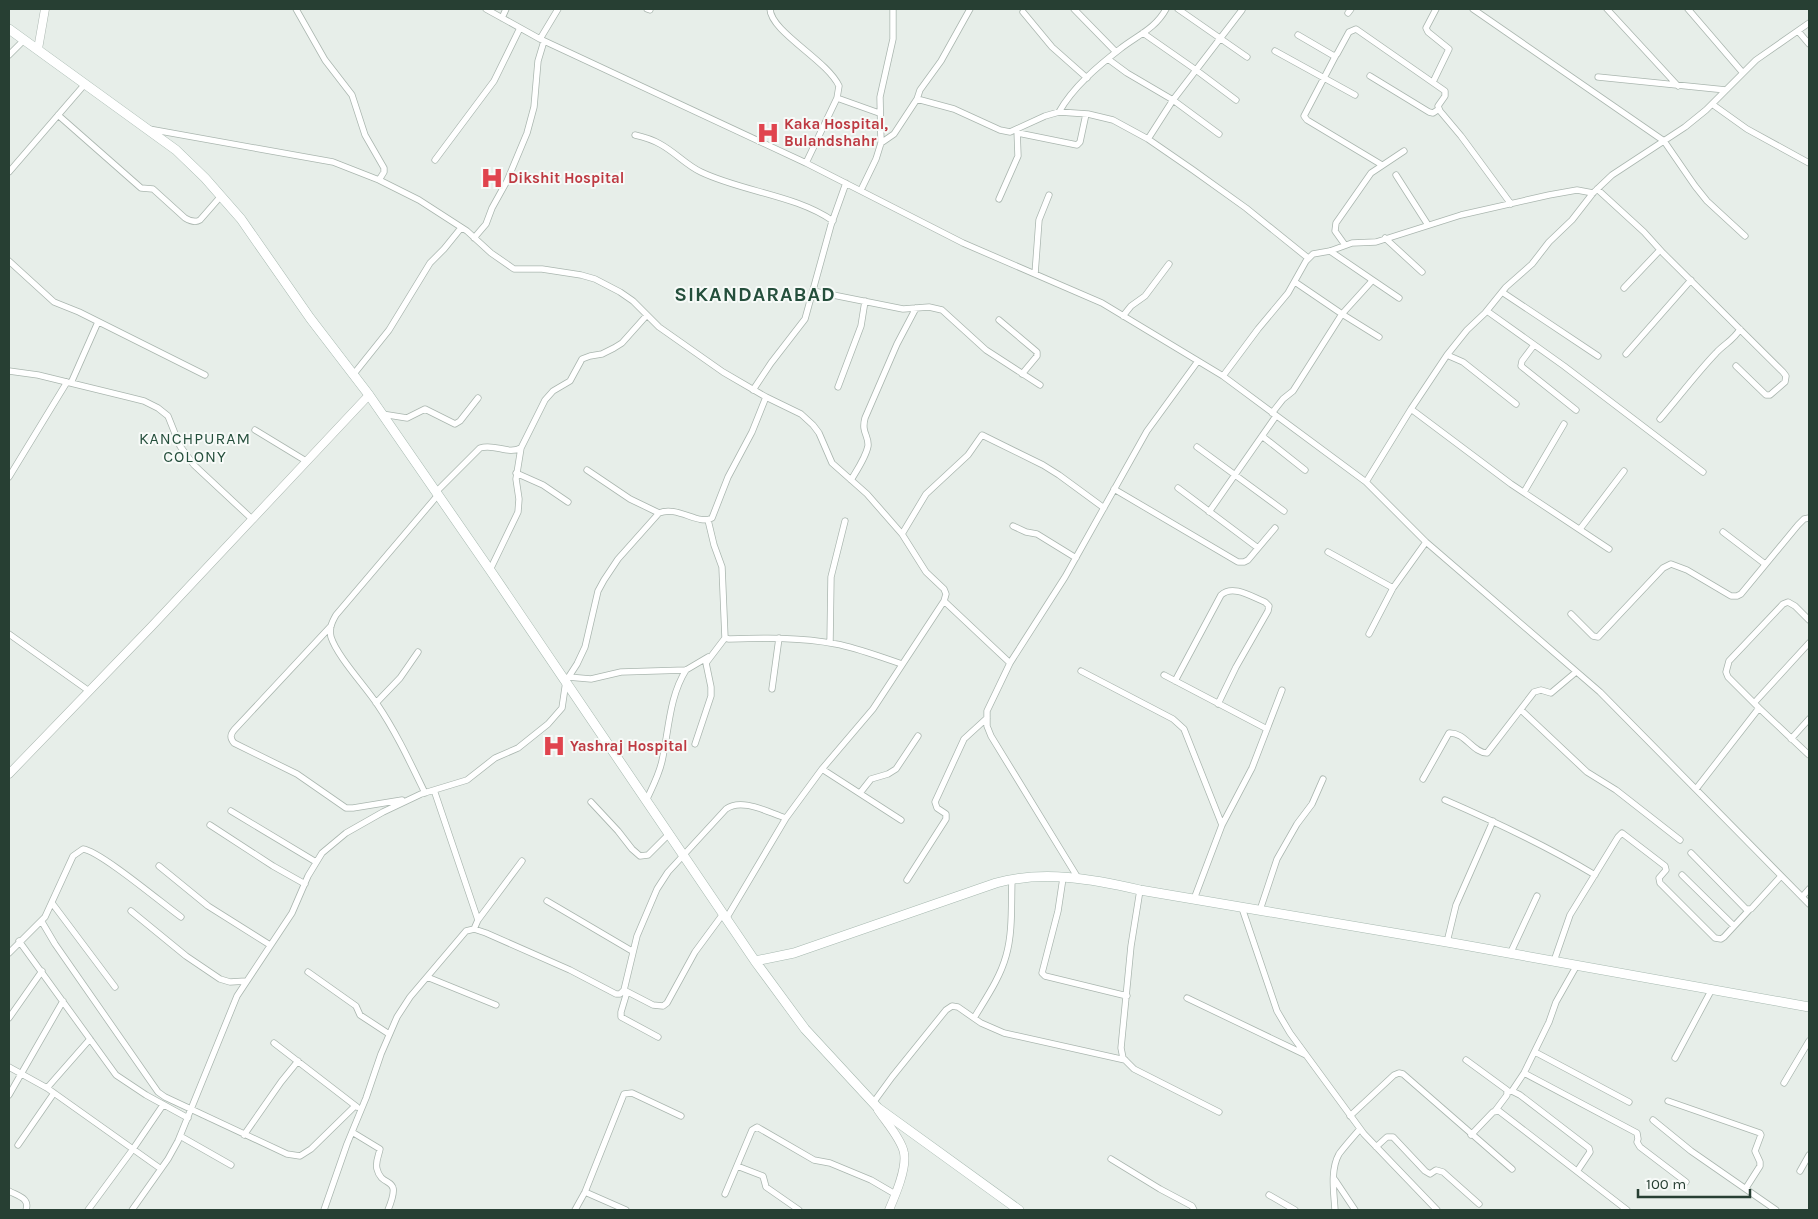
<svg xmlns="http://www.w3.org/2000/svg" width="1818" height="1219" font-family="Karla,sans-serif">
  <style>
    .lines { fill: none; stroke-linecap: round; stroke-linejoin: round }
    .minor-casing { stroke: #aab6af; stroke-width: 7 }
    .tertiary-casing { stroke: #aab6af; stroke-width: 9 }
    .secondary-casing { stroke: #a6b8af; stroke-width: 10 }
    .minor { stroke: #fff; stroke-width: 5.5 }
    .tertiary { stroke: #fff; stroke-width: 8 }
    .secondary { stroke: #fff; stroke-width: 9 }
    .labels { text-anchor: middle; dominant-baseline: central; stroke-width: 4; stroke-linejoin: round; paint-order: stroke }
    .health-label { font-size: 15px; font-weight: bold; fill: #be3a42; stroke: #f7faf8; text-anchor: start }
    .neighbourhood-label { font-size: 16px; letter-spacing: 1px; fill: #254f3c; stroke: #f7faf8 }
    .district-label { font-size: 20px; font-weight: bold; letter-spacing: 1px; fill: #254f3c; stroke: #f7faf8 }
  </style>
  <rect width="100%" height="100%" fill="#e7eee9"/>
  <g class="lines">
    <defs>
      <path id="minor" d="M 296,9 L 325,60 L 352,95 L 365,135 L 384,168 L 384,172 L 379,180
        M 486,9 L 540,39 L 806,163 L 963,243 L 1102,303 L 1223,376 L 1366,482 L 1426,542 L 1600,692 L 1809,904
        M 647,9 L 650,10
        M 770,9 C 771,32 827,60 839,86 L 837,98 L 806,163
        M 1074,9 L 1116,52
        M 1178,9 L 1247,57
        M 1473,9 L 1664,141 L 1695,186 L 1707,201 L 1745,236
        M 1607,9 L 1678,86
        M 1688,9 L 1743,73
        M 1023,12 L 1052,47 L 1087,78
        M 1348,13 L 1351,9
        M 502,18 L 506,9
        M 1798,31 L 1809,44
        M 1143,33 L 1196,70 L 1236,100
        M 1298,35 L 1334,56 L 1337,54 L 1349,32 L 1356,29 L 1445,91 L 1445,96 L 1438,106 L 1440,111 L 1461,136 L 1511,204
        M 540,39 L 558,9
        M 1275,51 L 1355,95
        M 9,55 L 24,40
        M 1336,55 L 1304,116 L 1307,120 L 1382,165
        M 1108,59 L 1127,73 L 1173,100 L 1219,134
        M 1370,76 L 1429,112 L 1433,113 L 1439,109
        M 1598,77 L 1726,90
        M 1433,82 L 1449,49 L 1428,32 L 1426,28 L 1436,9
        M 837,98 L 879,113
        M 917,99 L 920,90 L 941,61 L 970,9
        M 1712,104 L 1747,129 L 1809,163
        M 1059,112 C 1073,87 1098,66 1120,49 C 1138,35 1155,29 1166,9
        M 58,115 L 141,188 L 153,189 L 185,218 C 190,221 195,223 200,220 L 221,196
        M 149,129 L 333,162 L 379,180 L 419,200 L 467,231 L 491,253 L 514,269 L 542,269 L 581,275 L 595,279 L 620,292 L 633,301 L 659,327 L 723,372 L 766,397
        M 1018,133 L 1077,145 L 1080,142 L 1086,114
        M 635,135 C 644,137 653,140 660,144 C 675,152 686,165 701,172 C 743,192 796,195 833,221
        M 1148,139 L 1173,100 L 1242,10
        M 881,143 L 894,134 L 917,99 L 954,109 L 1000,130 L 1010,132 L 1045,116 L 1059,112 L 1088,114 L 1113,120 L 1148,139 L 1193,170 L 1246,208 L 1308,258
        M 435,160 L 494,81 L 520,28
        M 9,172 L 85,84
        M 1396,175 L 1428,225
        M 1597,189 L 1644,232 L 1663,253 L 1783,372 L 1786,376 L 1785,382 L 1770,395 L 1766,395 L 1736,366
        M 861,190 L 876,159 L 881,143 L 880,97 L 893,39 L 893,9
        M 999,199 L 1018,156 L 1017,129
        M 474,238 L 486,224 L 492,208 L 507,181 L 527,133 L 534,107 L 538,61 L 544,41
        M 1385,238 L 1422,272
        M 1345,245 L 1335,231 L 1336,223 L 1371,173 L 1404,151
        M 9,261 L 54,302 L 79,312 L 205,375
        M 1035,274 L 1039,220 L 1049,195
        M 1371,279 L 1399,298
        M 1295,282 L 1342,314 L 1379,337
        M 1624,288 L 1660,250
        M 813,291 L 903,309 L 929,307 L 942,310 L 986,350 L 1040,385
        M 1502,292 L 1598,356
        M 1487,311 L 1564,366 L 1703,472
        M 1123,316 L 1131,306 L 1145,296 L 1169,264
        M 999,320 L 1037,352 L 1037,356 L 1022,374
        M 1534,345 L 1522,361 L 1521,366 L 1576,410
        M 1626,354 L 1691,280
        M 1447,355 L 1463,362 L 1516,404
        M 9,371 L 38,375 L 128,397 L 144,401 L 158,408 L 168,416 L 180,446 L 194,465 L 252,519
        M 353,375 L 389,330 L 430,263 L 444,249 L 461,228
        M 1223,376 L 1258,329 L 1288,293 L 1306,261 L 1313,254 L 1330,251 L 1352,243 L 1376,242 L 1461,215 L 1549,195 L 1577,190 L 1593,193
        M 71,383 L 98,322
        M 838,387 L 861,326 L 865,301
        M 753,390 L 771,363 L 805,319 L 831,225 L 846,183
        M 1411,409 L 1511,484 L 1609,549
        M 1272,413 L 1283,399 L 1293,391 L 1342,314 L 1371,282 L 1371,279 L 1330,251
        M 382,414 L 407,418 L 425,409 L 455,424 L 460,421 L 478,398
        M 1660,419 C 1679,397 1696,374 1716,353 C 1724,344 1734,340 1740,329
        M 255,430 L 306,461
        M 1262,436 L 1305,470
        M 1197,447 L 1284,511
        M 587,470 L 630,499 L 659,513
        M 516,473 L 543,485 L 568,502
        M 9,477 L 67,382
        M 851,480 C 857,470 866,457 868,446 C 869,435 861,433 865,418 L 897,344 L 916,308
        M 1366,482 L 1411,409 L 1447,355 L 1467,330 L 1485,313 L 1506,287 L 1532,264 L 1549,242 L 1572,220 L 1593,193 L 1612,175 L 1685,127 L 1706,110 L 1756,60 L 1809,23
        M 1178,488 L 1258,548
        M 1114,489 L 1238,562 L 1244,562 L 1248,560 L 1275,528
        M 436,492 L 480,448 C 495,443 507,455 521,448 L 545,400 L 553,391 L 570,381 L 582,359 L 590,356 L 602,354 L 614,348 L 622,343 L 647,315
        M 1524,492 L 1564,424
        M 1209,512 L 1276,416
        M 708,520 L 714,545 L 722,567 L 725,638 L 729,639 C 764,638 800,637 836,644 C 858,648 880,657 902,664
        M 1013,526 L 1026,532 L 1037,534 L 1076,558
        M 1580,529 L 1624,471
        M 1723,532 L 1765,564
        M 902,534 L 926,494 L 968,455 L 982,435 L 1043,465 L 1059,475 L 1104,508
        M 1328,552 L 1393,588
        M 490,570 L 518,512 L 519,499 L 516,479 L 521,448
        M 1571,614 L 1593,636 L 1598,637 L 1663,568 L 1671,564 L 1687,570 L 1731,596 L 1737,596 L 1741,594 L 1798,525 L 1804,519 L 1809,518
        M 331,626 L 234,730 C 230,735 230,738 234,743 L 297,774 L 346,808 L 353,808 L 402,800
        M 9,634 L 89,691
        M 1369,634 L 1393,588 L 1426,542
        M 830,643 L 831,577 L 845,521
        M 1081,671 L 1173,719 L 1184,729 L 1222,825
        M 1164,675 L 1267,729
        M 568,677 L 591,679 L 621,672 L 686,670 L 708,657
        M 1175,681 L 1221,595 C 1233,584 1252,597 1265,602 L 1269,606 L 1268,611 L 1236,667 L 1218,704
        M 772,689 L 779,638
        M 1755,702 L 1809,643
        M 376,703 L 400,678 L 418,652
        M 1759,708 L 1809,755
        M 1521,710 L 1587,772 L 1616,790 L 1680,840
        M 1791,739 L 1809,719
        M 695,744 L 711,696 L 711,687 L 706,663 L 725,638
        M 822,769 L 901,820
        M 1423,779 L 1449,733 C 1465,732 1473,753 1487,753 L 1534,692 L 1541,690 L 1551,693 L 1576,672
        M 1696,789 L 1759,708 L 1728,677 L 1726,672 L 1729,661 L 1783,604 L 1788,602 L 1795,606 L 1809,620
        M 434,790 L 478,920
        M 425,793 C 410,762 396,732 377,704 C 365,686 337,656 331,637 C 329,628 332,622 336,615 L 438,495
        M 860,793 L 871,779 L 888,774 L 896,769 L 918,736
        M 1445,800 C 1498,823 1545,845 1595,875
        M 646,801 C 652,788 659,775 662,761 C 669,730 669,697 686,670
        M 591,802 L 618,831 L 632,849 L 640,856 L 648,855 L 669,834
        M 231,811 L 316,862
        M 210,825 L 273,866 L 305,884
        M 1691,853 L 1746,909 L 1751,909 L 1781,876
        M 159,866 L 208,906 L 270,945
        M 1682,875 L 1734,926
        M 1063,878 L 1058,911 L 1042,973 L 1045,976 L 1127,996
        M 1078,878 L 991,736 L 987,726 L 987,711 L 1010,663 L 1065,577 L 1147,431 L 1198,361
        M 907,880 L 946,819 L 946,814 L 937,808 L 935,802 L 964,739 L 987,718
        M 1140,890 L 1131,946 L 1121,1048 L 1123,1058 L 1134,1069 L 1219,1112
        M 1802,897 L 1809,889
        M 1194,899 L 1222,825 L 1252,768 L 1282,690
        M 547,901 L 632,951
        M 52,903 L 115,987
        M 1242,908 L 1277,1011 L 1290,1033 L 1364,1134 L 1437,1210
        M 1260,910 L 1277,859 L 1297,824 L 1312,804 L 1323,779
        M 131,911 L 186,956 L 220,979 L 230,982 L 246,981
        M 726,919 L 786,818 L 822,769 L 873,709 L 944,601 L 1010,663
        M 42,922 L 55,944 L 158,1092 L 165,1097 L 287,1154 L 300,1156 L 311,1149 L 355,1106
        M 474,929 L 478,920 L 522,861
        M 19,941 L 116,1075 L 146,1095 L 188,1118
        M 1447,942 L 1456,905 L 1493,821
        M 9,953 L 45,917 L 73,856 L 83,849 C 100,851 163,904 181,917
        M 1510,954 L 1537,896
        M 1554,961 L 1570,915 L 1618,837 L 1622,833 L 1665,866 L 1666,870 L 1659,878 L 1660,883 L 1715,938 L 1721,939 L 1724,937 L 1749,910
        M 308,972 L 356,1006 L 360,1015 L 389,1034
        M 427,977 L 496,1005
        M 624,990 L 653,1005 L 663,1006 L 667,1003 L 695,952 L 723,914
        M 627,992 L 621,1012 L 621,1017 L 658,1037
        M 1187,998 L 1306,1055
        M 9,1018 L 42,971
        M 974,1018 C 986,998 1000,978 1006,956 C 1013,932 1011,904 1012,879
        M 274,1043 L 357,1107
        M 1535,1052 L 1629,1102
        M 1675,1058 L 1712,989
        M 1466,1060 L 1507,1090 L 1507,1095 L 1495,1111
        M 9,1067 L 47,1088 L 161,1169
        M 1524,1073 L 1637,1133 L 1638,1139 L 1637,1142 L 1640,1147 L 1686,1182
        M 1784,1083 L 1809,1041
        M 47,1088 L 90,1039
        M 1512,1091 L 1524,1073 L 1549,1022 L 1556,1002 L 1577,965
        M 1508,1092 L 1512,1091 L 1520,1095 L 1589,1148 L 1590,1152 L 1578,1170
        M 9,1095 L 63,1001
        M 1668,1101 L 1760,1133 L 1761,1135 L 1755,1151 L 1760,1162 L 1760,1166 L 1746,1188
        M 873,1103 L 892,1077 L 946,1010 L 952,1006 L 958,1007 L 981,1023 L 1004,1033 L 1125,1060
        M 1350,1116 L 1394,1075 L 1399,1073 L 1403,1074 L 1512,1169
        M 1653,1120 L 1691,1151 L 1776,1210
        M 352,1132 L 380,1149 C 379,1155 375,1162 377,1169 C 382,1190 403,1173 388,1210
        M 244,1135 L 281,1082 L 298,1061
        M 1471,1135 L 1493,1112 L 1499,1111 L 1627,1210
        M 180,1136 L 231,1165
        M 18,1145 L 54,1093
        M 1376,1147 L 1387,1137 L 1393,1137 L 1425,1171 L 1430,1174 L 1436,1170 L 1443,1172 L 1479,1204
        M 1111,1159 L 1160,1189 L 1192,1206 L 1194,1210
        M 737,1166 L 763,1176 L 766,1187 L 799,1210
        M 1800,1171 L 1809,1155
        M 1335,1180 L 1355,1210
        M 9,1191 C 18,1196 30,1198 26,1210
        M 585,1192 L 626,1210
        M 725,1194 L 752,1130 L 757,1127 L 814,1160 L 830,1163 L 871,1180 L 895,1194
        M 1269,1195 L 1295,1210
        M 88,1210 L 133,1149 L 163,1105
        M 132,1210 L 168,1159 L 178,1141 L 237,996 L 292,913 L 308,876 L 322,853 L 346,833 L 383,812 L 421,794 L 467,780 L 495,758 L 518,748 L 548,724 L 562,708 L 566,681 L 577,664 L 585,647 L 598,591 L 604,580 L 618,559 L 659,513 C 677,505 699,526 712,518 L 728,477 L 752,432 L 766,397 L 801,414 L 813,425 L 819,433 L 832,463 L 867,494 L 902,534 L 926,572 L 944,589 L 946,594 L 944,601
        M 324,1210 L 347,1144 L 366,1098 L 381,1054 L 397,1017 L 410,997 L 466,931 L 474,929 L 486,933 L 570,970 L 616,994 L 620,994 L 624,990 L 637,936 L 657,889 L 668,872 L 726,809 C 742,797 769,813 786,818
        M 575,1210 L 585,1192 L 624,1094 L 632,1093 L 681,1116
        M 1335,1210 C 1334,1193 1330,1170 1339,1154 C 1345,1146 1353,1137 1360,1129"/>
      <path id="tertiary" d="M 38,49 L 45,9
        M 9,774 L 151,627 L 369,395
        M 878,1110 C 886,1122 902,1140 904,1153 C 907,1169 895,1196 889,1210"/>
      <path id="secondary" d="M 9,29 L 176,150 L 205,178 L 241,219 L 310,318 L 369,395 L 490,570 L 755,961 L 794,953 L 996,883 C 1044,870 1093,879 1140,890 L 1447,942 L 1809,1007
        M 755,961 L 805,1029 L 878,1108 L 1019,1210"/>
    </defs>
    <use href="#minor" class="minor-casing"/>
    <use href="#tertiary" class="tertiary-casing"/>
    <use href="#secondary" class="secondary-casing"/>
    <use href="#minor" class="minor"/>
    <use href="#tertiary" class="tertiary"/>
    <use href="#secondary" class="secondary"/>
  </g>
  <defs>
    <symbol id="hospital-bare" viewBox="-9 -9 18 18"><path d="M-5-5h3v3.5h4V-5h3V5h-3V1.5h-4V5h-3Z" fill="#e0444e" stroke="#f7faf8" stroke-width="2.5" paint-order="stroke"/></symbol>
  </defs>
  <g fill-rule="evenodd">
    <use href="#hospital-bare" x="752" y="117" width="32" height="32"/>
    <use href="#hospital-bare" x="476" y="162" width="32" height="32"/>
    <use href="#hospital-bare" x="538" y="730" width="32" height="32"/>
  </g>
  <g class="labels">
    <g class="health-label">
      <text x="784" y="124">Kaka Hospital,<tspan x="784" dy="17">Bulandshahr</tspan></text>
      <text x="508" y="178">Dikshit Hospital</text>
      <text x="570" y="746">Yashraj Hospital</text>
    </g>
    <g class="neighbourhood-label">
      <text x="195" y="438">KANCHPURAM<tspan x="195" dy="18">COLONY</tspan></text>
    </g>
    <g class="district-label">
      <text x="755" y="294">SIKANDARABAD</text>
    </g>
  </g>
  <rect width="1818" height="1219" fill="none" stroke="#273f33" stroke-width="20"/>
  <path d="M1638 1189v8h112v-8" fill="none" stroke="#273f33" stroke-width="2.5"/>
  <text x="1646" y="1189" font-size="15" fill="#273f33" stroke="#f7faf8" stroke-width="4" paint-order="stroke">100 m</text>
</svg>
